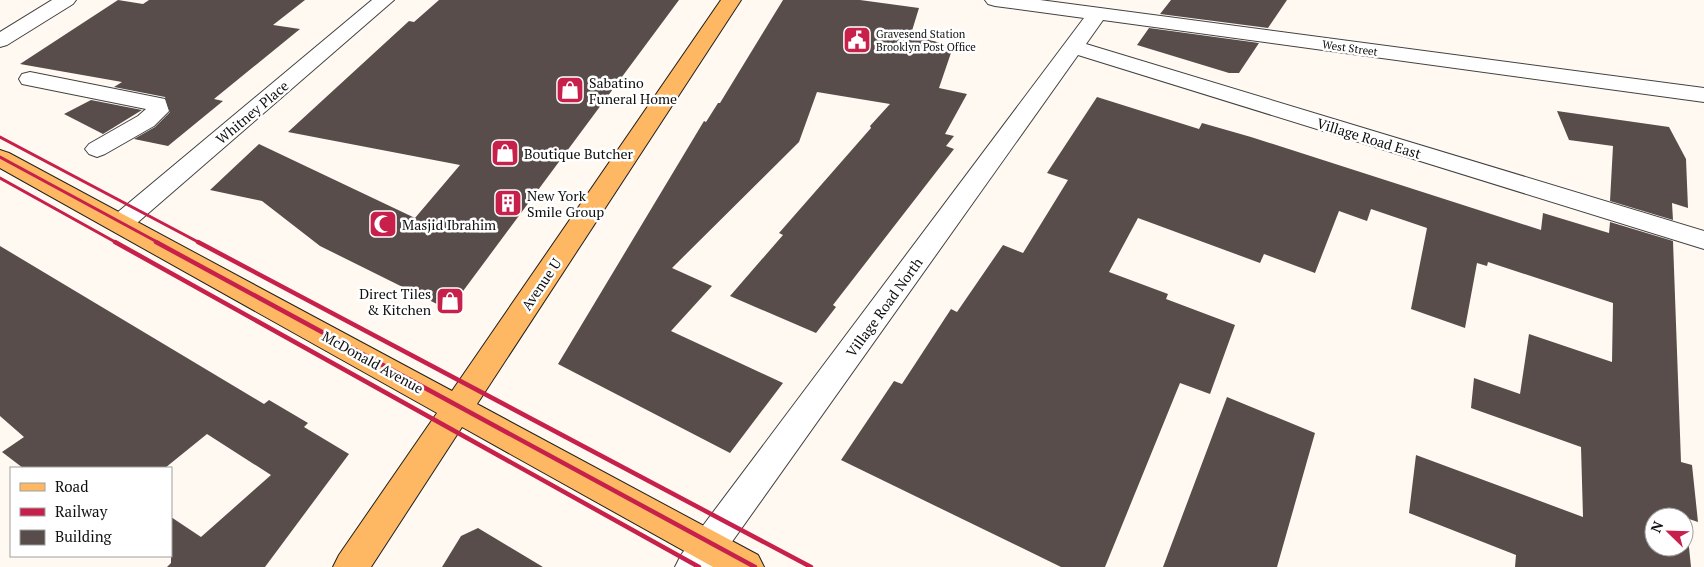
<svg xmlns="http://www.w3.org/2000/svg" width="1704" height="567" font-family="'PT Serif',serif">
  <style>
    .building { fill: #584d4b; fill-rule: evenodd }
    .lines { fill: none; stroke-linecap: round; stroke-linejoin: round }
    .minor-casing { stroke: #424242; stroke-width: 2 }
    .major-casing { stroke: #202020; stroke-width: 2 }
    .minor { fill: #fff; fill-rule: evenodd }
    .major { fill: #feb762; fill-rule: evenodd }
    .rail-far1 { stroke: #c6204b; stroke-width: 3 }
    .rail { stroke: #c6204b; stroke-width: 4.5 }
    .labels { text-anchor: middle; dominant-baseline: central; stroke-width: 5; stroke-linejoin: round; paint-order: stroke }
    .far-poi-label { font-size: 11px; fill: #0f0f0f; stroke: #fff; text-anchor: start }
    .far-street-label { font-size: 11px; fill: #0f0f0f; stroke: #fff }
    .poi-label { font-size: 14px; fill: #0f0f0f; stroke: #fff; text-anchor: start }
    .street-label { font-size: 14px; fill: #0f0f0f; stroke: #fff }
  </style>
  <rect width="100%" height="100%" fill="#fff9f1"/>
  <path class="building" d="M 118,0 L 143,4 L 149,0 L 305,0 L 273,25 L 300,29 L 214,99 L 223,101 L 168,146 L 134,139 L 155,127 L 170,112 L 165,97 L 114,87 L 122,82 L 20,64 Z
    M 439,0 L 679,0 L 449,310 L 320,246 L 262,201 L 210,190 L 259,144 L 415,218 L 460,165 L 288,132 L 409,21 L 414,22 Z
    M 783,0 L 860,0 L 919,8 L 911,34 L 953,47 L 939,88 L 967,94 L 945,134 L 954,136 L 946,146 L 954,149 L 833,305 L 836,307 L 816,333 L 730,296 L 783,235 L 779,233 L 871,128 L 870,126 L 890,104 L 817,92 L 799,142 L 672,268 L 712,286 L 671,331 L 783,383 L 730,453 L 558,364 L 704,121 L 706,122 L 718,103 L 720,103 Z
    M 1171,0 L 1287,0 L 1268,28 L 1160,14 Z
    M 1149,28 L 1259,43 L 1239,73 L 1229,73 L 1137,45 Z
    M 1097,97 L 1199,129 L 1202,123 L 1251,137 L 1541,230 L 1543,213 L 1609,233 L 1610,222 L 1673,241 L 1681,462 L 1692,465 L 1698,522 L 1686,518 L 1691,567 L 1515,567 L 1516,555 L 1409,513 L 1416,455 L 1583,517 L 1581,447 L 1471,408 L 1474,378 L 1520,394 L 1529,334 L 1612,362 L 1613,303 L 1488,262 L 1487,266 L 1477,263 L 1465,328 L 1411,309 L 1427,228 L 1371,209 L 1367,221 L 1339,211 L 1315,273 L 1264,254 L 1260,263 L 1138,218 L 1109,272 L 1168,294 L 1166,299 L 1235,325 L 1210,394 L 1180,383 L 1105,567 L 1061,567 L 841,460 L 894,381 L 902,384 L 951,309 L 957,312 L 1003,245 L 1023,253 L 1068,180 L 1047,173 ZM 1654,517 L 1684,517 L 1684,547 L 1654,547 Z
    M 91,100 L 142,110 L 103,134 L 64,114 Z
    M 1557,111 L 1669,127 L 1686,159 L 1688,208 L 1672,203 L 1673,220 L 1610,201 L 1613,146 L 1569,140 Z
    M 0,246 L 264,404 L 269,400 L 308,423 L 304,427 L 349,454 L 265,567 L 167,567 L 171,563 L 171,517 L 201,537 L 271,475 L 207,434 L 165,468 L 23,468 L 2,452 L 24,437 L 0,416 Z
    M 1227,397 L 1315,433 L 1277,567 L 1163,567 Z
    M 478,528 L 543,567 L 442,567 L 461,536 Z"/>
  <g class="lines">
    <defs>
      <path id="minor" d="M 52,0 L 76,0 L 73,4 L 7,45 L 0,47 L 0,32 Z
        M 372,0 L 394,0 L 130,229 L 121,232 L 112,229 L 108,223 L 112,217 Z
        M 985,0 L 1040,0 L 1704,88 L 1704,102 L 1103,20 L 1086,44 L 1704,231 L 1704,249 L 1078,55 L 714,567 L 675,567 L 681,555 L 1084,18 L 995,6 L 988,4 Z
        M 30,72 L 165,99 L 169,111 L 154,126 L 105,154 L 97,157 L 89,154 L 85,149 L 89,144 L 138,116 L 146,109 L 22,84 L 19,79 L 22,74 Z"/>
      <path id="major" d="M 721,0 L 741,0 L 477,404 L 758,555 L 764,567 L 713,567 L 462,427 L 371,567 L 333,567 L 339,555 L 437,413 L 0,168 L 0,150 L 9,153 L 452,391 Z"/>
    </defs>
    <use href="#minor" class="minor-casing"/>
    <use href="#major" class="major-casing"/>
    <use href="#minor" class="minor"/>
    <use href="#major" class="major"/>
    <path class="rail-far1" d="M 0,137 L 200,243
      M 0,157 L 159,243
      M 0,178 L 117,243"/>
    <path class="rail" d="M 115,242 L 699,567
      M 156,242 L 755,567
      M 198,242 L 811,567"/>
  </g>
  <defs>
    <symbol id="civic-square" viewBox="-11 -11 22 22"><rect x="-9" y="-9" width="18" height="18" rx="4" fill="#c6204b" stroke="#fff"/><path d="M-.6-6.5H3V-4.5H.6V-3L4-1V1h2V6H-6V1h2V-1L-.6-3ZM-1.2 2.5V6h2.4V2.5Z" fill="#fff"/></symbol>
    <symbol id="shop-square" viewBox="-11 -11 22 22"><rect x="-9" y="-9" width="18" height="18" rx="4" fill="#c6204b" stroke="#fff"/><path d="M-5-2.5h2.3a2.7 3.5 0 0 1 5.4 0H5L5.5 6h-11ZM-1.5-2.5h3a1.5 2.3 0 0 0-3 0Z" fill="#fff"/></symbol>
    <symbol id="building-square" viewBox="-11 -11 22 22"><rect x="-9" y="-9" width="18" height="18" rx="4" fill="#c6204b" stroke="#fff"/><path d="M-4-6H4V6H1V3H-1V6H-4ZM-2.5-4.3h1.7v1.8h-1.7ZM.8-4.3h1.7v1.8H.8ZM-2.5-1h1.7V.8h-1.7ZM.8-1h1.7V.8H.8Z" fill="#fff"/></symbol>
    <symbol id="mosque-square" viewBox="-11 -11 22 22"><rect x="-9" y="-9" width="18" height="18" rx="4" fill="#c6204b" stroke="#fff"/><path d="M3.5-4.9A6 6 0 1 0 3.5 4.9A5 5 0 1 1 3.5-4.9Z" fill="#fff"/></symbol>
  </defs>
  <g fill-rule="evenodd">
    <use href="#civic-square" x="841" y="24" width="32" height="32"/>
    <use href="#shop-square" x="554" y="74" width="32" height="32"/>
    <use href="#shop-square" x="489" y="137" width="32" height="32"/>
    <use href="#building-square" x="492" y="187" width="32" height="32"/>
    <use href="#mosque-square" x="367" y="208" width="32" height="32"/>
    <use href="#shop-square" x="434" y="285" width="32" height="32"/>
  </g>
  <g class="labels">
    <g class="far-poi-label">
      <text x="876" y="34">Gravesend Station<tspan x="876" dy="13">Brooklyn Post Office</tspan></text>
    </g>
    <g class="far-street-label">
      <text transform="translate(1350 48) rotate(8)">West Street</text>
    </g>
    <g class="poi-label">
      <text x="589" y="82">Sabatino<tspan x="589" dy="16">Funeral Home</tspan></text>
      <text x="524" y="153">Boutique Butcher</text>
      <text x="527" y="195">New York<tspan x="527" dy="16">Smile Group</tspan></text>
      <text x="402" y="224">Masjid Ibrahim</text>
      <text x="431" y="293" text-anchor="end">Direct Tiles<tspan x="431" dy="16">&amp; Kitchen</tspan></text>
    </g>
    <g class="street-label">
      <text transform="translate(252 112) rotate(-40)">Whitney Place</text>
      <text transform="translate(1369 138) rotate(17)">Village Road East</text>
      <text transform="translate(541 284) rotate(-56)">Avenue U</text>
      <text transform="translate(884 307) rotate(-54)">Village Road North</text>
      <text transform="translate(373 362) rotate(29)">McDonald Avenue</text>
    </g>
  </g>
  <rect x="10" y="467" width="162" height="90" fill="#ffffff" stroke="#9f9f9f"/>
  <rect x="20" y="483" width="25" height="8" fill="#feb762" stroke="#9f9f9f"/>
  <text x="55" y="492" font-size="15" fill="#0f0f0f">Road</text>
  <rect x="20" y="508" width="25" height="8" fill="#c6204b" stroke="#9f9f9f"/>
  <text x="55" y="517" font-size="15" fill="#0f0f0f">Railway</text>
  <rect x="20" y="530" width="25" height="15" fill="#584d4b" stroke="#9f9f9f"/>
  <text x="55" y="542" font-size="15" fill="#0f0f0f">Building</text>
  <g transform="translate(1669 532) rotate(293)"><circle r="24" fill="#ffffff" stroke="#9f9f9f"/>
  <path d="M0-4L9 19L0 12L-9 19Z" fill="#c6204b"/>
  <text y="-8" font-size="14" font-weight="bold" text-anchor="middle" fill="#0f0f0f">N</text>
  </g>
</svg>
